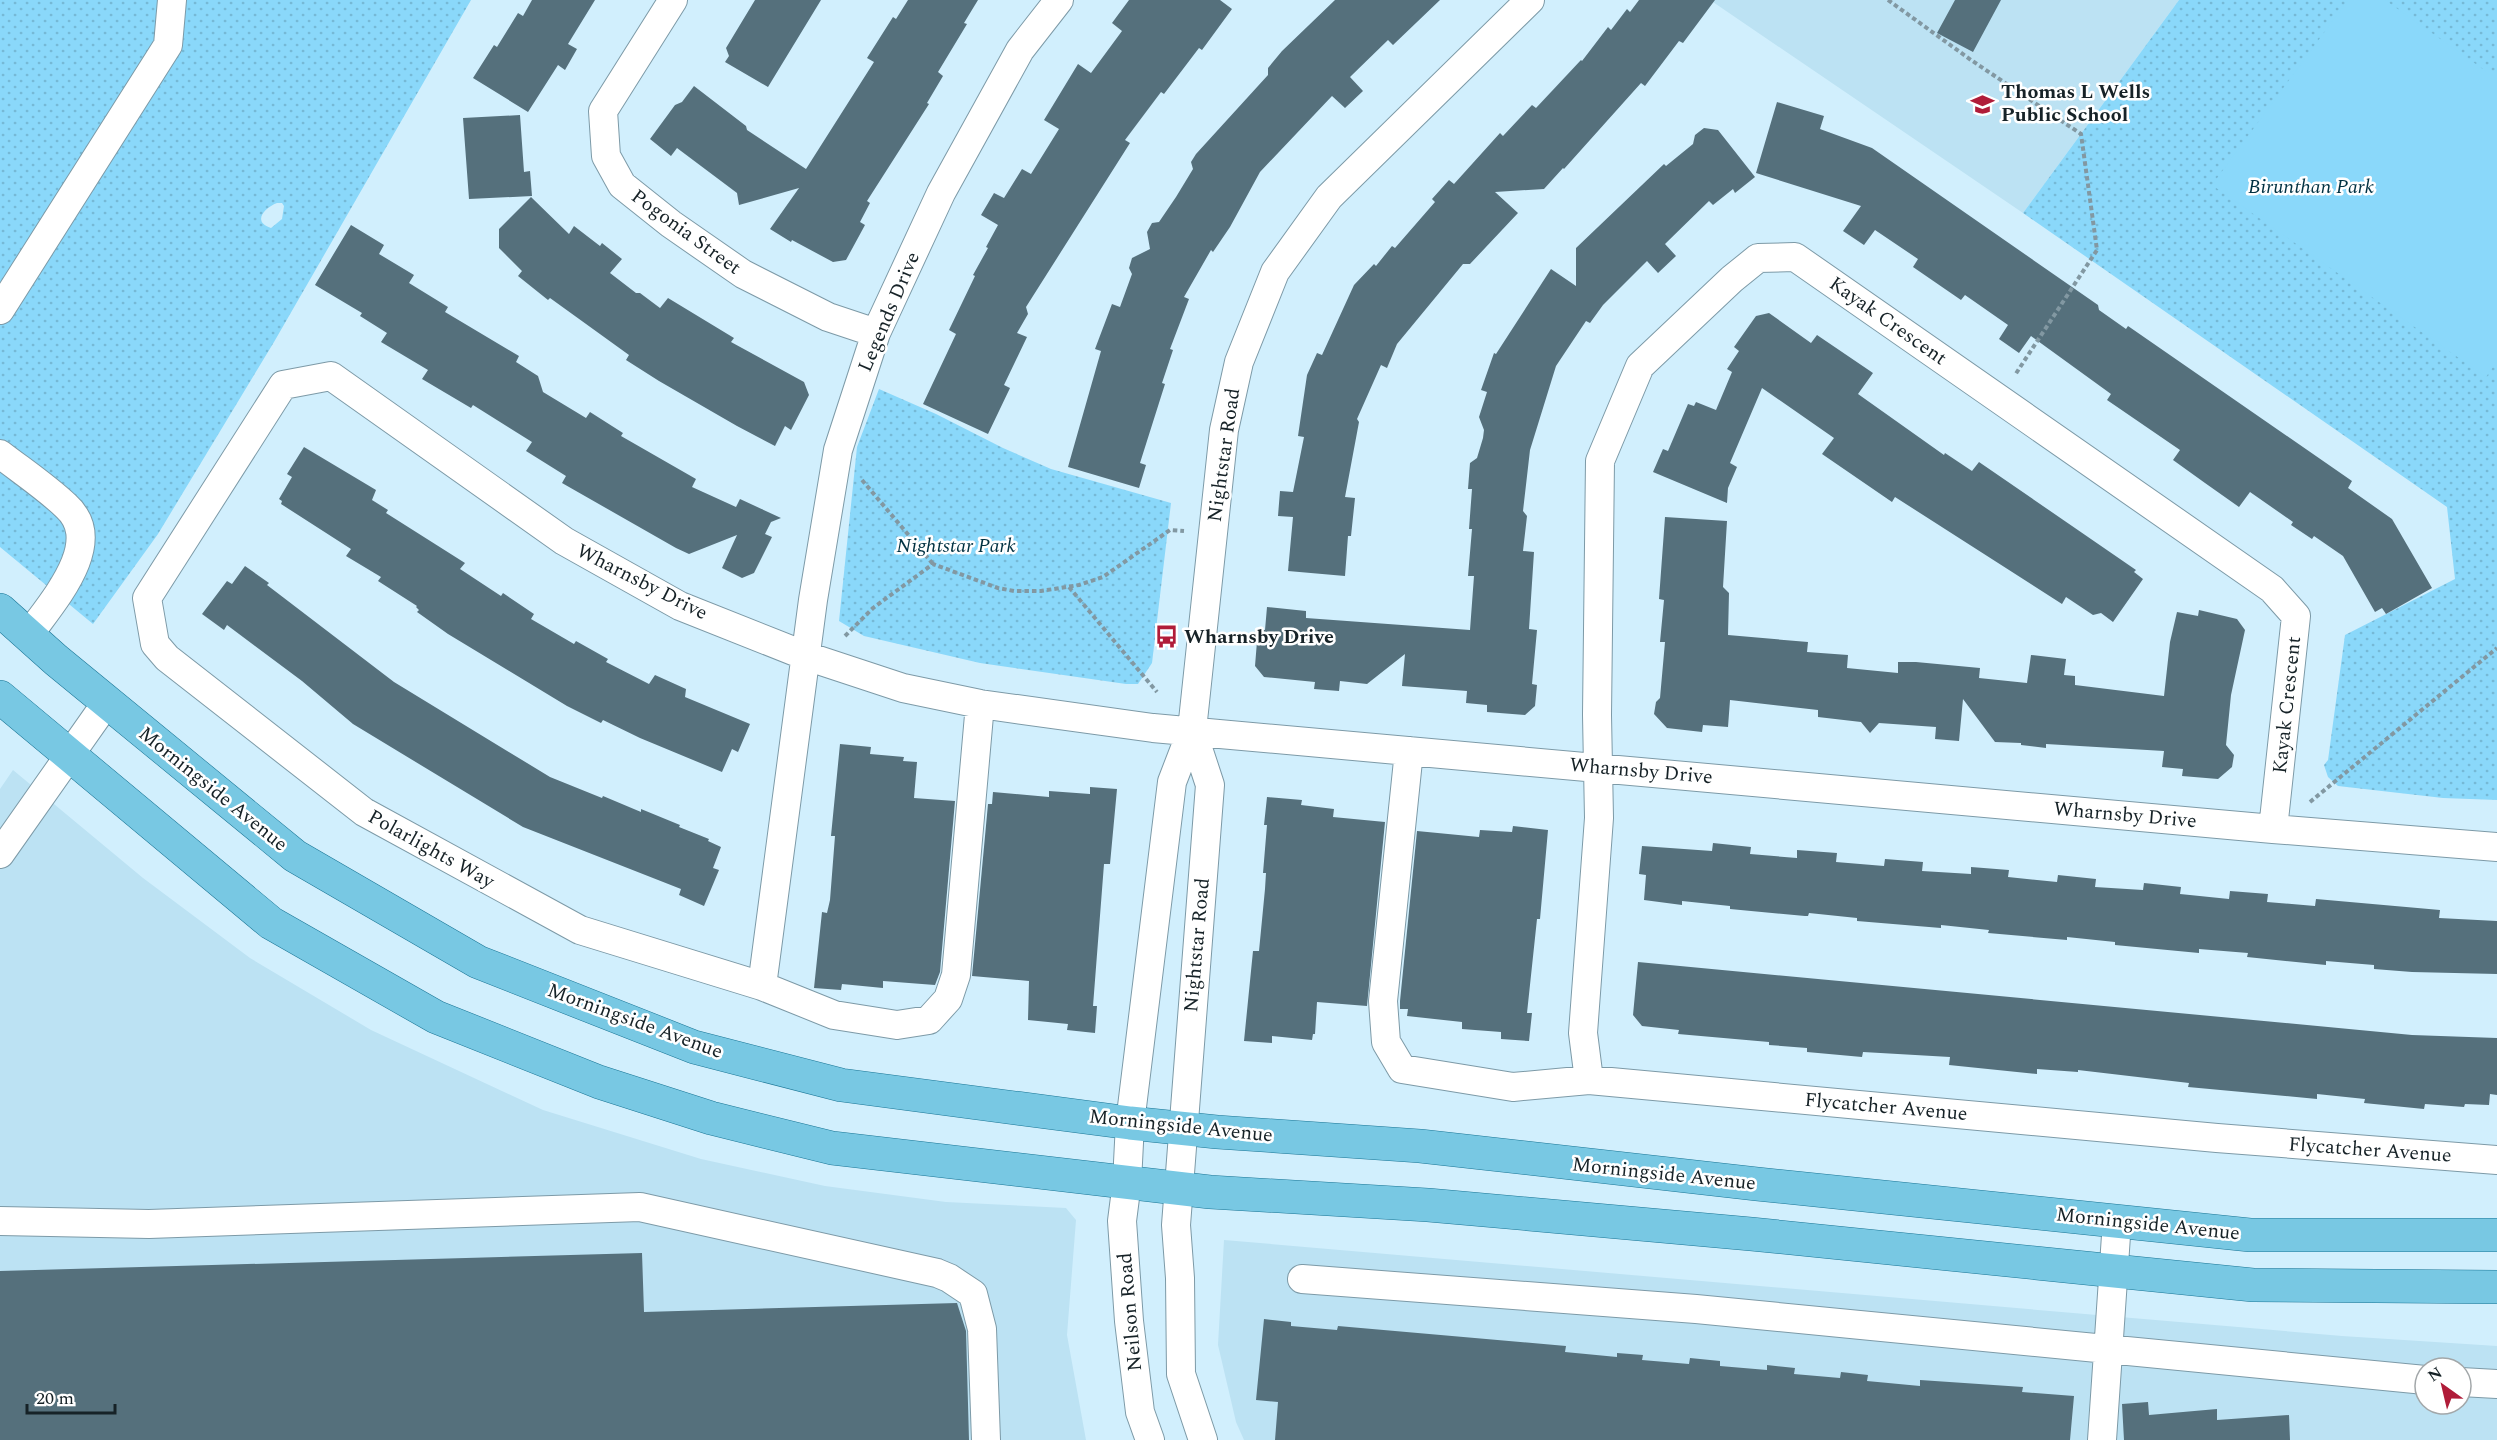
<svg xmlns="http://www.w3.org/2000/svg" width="2497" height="1440" font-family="Spectral,serif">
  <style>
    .built { fill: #bce2f3; fill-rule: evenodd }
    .green { fill: url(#green-dots); fill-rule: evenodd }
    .pitch { fill: #8ad8fa }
    .building { fill: #55707c }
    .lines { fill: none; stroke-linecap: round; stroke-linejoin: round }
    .minor-casing { stroke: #7d9aa7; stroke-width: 30 }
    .major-casing { stroke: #1b7696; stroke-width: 34 }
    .path { stroke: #8298a2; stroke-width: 4; stroke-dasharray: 4.5 3; stroke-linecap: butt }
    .minor { stroke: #fff; stroke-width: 28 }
    .major { stroke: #78c8e3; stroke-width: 33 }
    .labels { text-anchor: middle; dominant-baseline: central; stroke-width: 5; stroke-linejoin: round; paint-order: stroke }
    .poi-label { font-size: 20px; font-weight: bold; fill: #162227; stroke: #fff; text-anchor: start }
    .park-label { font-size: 20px; font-style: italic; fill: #003142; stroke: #fff }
    .street-label { font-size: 20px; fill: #162227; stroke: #fff }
  </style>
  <defs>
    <pattern id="green-dots" width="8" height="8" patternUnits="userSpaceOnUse" patternTransform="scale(1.5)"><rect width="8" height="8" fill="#8ad8fa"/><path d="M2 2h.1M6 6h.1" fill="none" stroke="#76b9d6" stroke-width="1.8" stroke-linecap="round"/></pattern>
  </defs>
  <rect width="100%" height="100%" fill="#d1effd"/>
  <path class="built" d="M 1710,0 L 2179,0 L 2023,213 Z
    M 13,770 L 143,878 L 250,958 L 371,1030 L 543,1110 L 701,1159 L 825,1186 L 946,1202 L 1066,1208 L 1076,1220 L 1067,1335 L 1086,1440 L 0,1440 L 0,789 Z
    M 1224,1240 L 2342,1336 L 2497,1346 L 2497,1440 L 1244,1440 L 1236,1422 L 1218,1345 ZM 2425,1368 L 2461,1368 L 2461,1404 L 2425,1404 Z"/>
  <path class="green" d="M 0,0 L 471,0 L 274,342 L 158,534 L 93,624 L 0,547 ZM 277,203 L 282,203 L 284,206 L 282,219 L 271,228 C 252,222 264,208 277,203 Z
    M 2179,0 L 2497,0 L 2497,800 L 2443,798 L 2338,786 L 2328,777 L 2324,765 L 2328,760 L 2345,635 L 2455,579 L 2447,507 L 2023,213 Z
    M 879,389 L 936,414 L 1003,448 L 1051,469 L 1171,503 L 1152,663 L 1138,684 L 1126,684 L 980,663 L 864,636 L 839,621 L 857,447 Z"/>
  <path class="pitch" d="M 2348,0 L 2385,0 L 2497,79 L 2497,361 L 2486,377 L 2212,185 Z"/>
  <path class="building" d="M 532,0 L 595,0 L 568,44 L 577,49 L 565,70 L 558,65 L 528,112 L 473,78 L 494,45 L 497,47 L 518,13 L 523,16 Z
    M 755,0 L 821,0 L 768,87 L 725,62 L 729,56 L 726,48 Z
    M 908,0 L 978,0 L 964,23 L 967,24 L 938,72 L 943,76 L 927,103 L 929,104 L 867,201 L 870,203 L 860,222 L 865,225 L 846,260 L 833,262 L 792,240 L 791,242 L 770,229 L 799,188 L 739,205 L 737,193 L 677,148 L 671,156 L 650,139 L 675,105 L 682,102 L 694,86 L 746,126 L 747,130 L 806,169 L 874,62 L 867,58 L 893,17 L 896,19 Z
    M 1129,0 L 1220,0 L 1232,9 L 1202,50 L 1199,48 L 1164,94 L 1161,92 L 1125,140 L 1130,143 L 1026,307 L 1028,314 L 1017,333 L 1027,337 L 1004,385 L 1010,388 L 988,434 L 923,404 L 956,334 L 949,330 L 975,276 L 973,275 L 988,248 L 986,247 L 998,225 L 981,215 L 994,193 L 1004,198 L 1022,169 L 1031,174 L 1059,129 L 1044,120 L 1078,64 L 1091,73 L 1122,31 L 1112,23 Z
    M 1335,0 L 1440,0 L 1393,45 L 1388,40 L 1350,77 L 1363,91 L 1345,108 L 1332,96 L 1260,172 L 1230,227 L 1213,252 L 1211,250 L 1184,297 L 1189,299 L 1170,349 L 1173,350 L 1162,383 L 1165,384 L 1140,463 L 1146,465 L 1139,488 L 1068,467 L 1101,351 L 1095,349 L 1112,304 L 1120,307 L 1132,274 L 1129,268 L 1132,258 L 1150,249 L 1147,232 L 1152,223 L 1159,222 L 1176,197 L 1193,169 L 1191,162 L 1196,154 L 1268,75 L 1268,68 L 1282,51 Z
    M 1639,0 L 1715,0 L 1683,43 L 1679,41 L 1645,86 L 1641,83 L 1564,169 L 1563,168 L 1544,189 L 1495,192 L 1518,213 L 1470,264 L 1463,264 L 1397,344 L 1387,368 L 1381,365 L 1357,419 L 1359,422 L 1345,497 L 1355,498 L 1351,536 L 1348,536 L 1345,576 L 1288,571 L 1293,517 L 1278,516 L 1280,491 L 1293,492 L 1304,437 L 1298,436 L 1307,375 L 1317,353 L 1322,355 L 1354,285 L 1374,264 L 1376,266 L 1392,246 L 1395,248 L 1435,202 L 1432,199 L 1449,180 L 1454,184 L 1500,133 L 1503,136 L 1532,105 L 1536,108 L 1581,60 L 1582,61 L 1608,27 L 1611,30 L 1627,9 L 1630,12 Z
    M 1955,0 L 2001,0 L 1973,52 L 1937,33 Z
    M 1777,102 L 1824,116 L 1820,129 L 1872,148 L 2098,305 L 2099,310 L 2126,329 L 2128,326 L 2352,481 L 2348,488 L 2392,519 L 2432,588 L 2386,614 L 2382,608 L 2375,612 L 2343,556 L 2314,536 L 2312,539 L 2291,525 L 2293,522 L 2250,492 L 2239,507 L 2205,483 L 2173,460 L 2180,450 L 2107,400 L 2111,394 L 2031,336 L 2019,353 L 1999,339 L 2008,325 L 1965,295 L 1961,300 L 1913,267 L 1918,259 L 1875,230 L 1864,245 L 1843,231 L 1861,206 L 1756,173 Z
    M 520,115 L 524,172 L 530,171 L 532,196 L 469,199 L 463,118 Z
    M 1704,128 L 1718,130 L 1755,177 L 1735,193 L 1733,189 L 1713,205 L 1709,201 L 1665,244 L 1676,256 L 1658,273 L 1647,261 L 1603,305 L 1590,323 L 1586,321 L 1556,366 L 1530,450 L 1523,511 L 1527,516 L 1523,551 L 1534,552 L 1529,629 L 1537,630 L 1532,684 L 1537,685 L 1535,706 L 1525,715 L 1487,712 L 1487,705 L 1466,703 L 1467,691 L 1402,686 L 1405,654 L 1367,684 L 1340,681 L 1339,691 L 1314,689 L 1315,682 L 1264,677 L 1255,666 L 1258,629 L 1265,630 L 1267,607 L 1306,611 L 1306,618 L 1470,630 L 1474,576 L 1468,576 L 1472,529 L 1469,529 L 1472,489 L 1468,489 L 1470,463 L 1477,458 L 1483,438 L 1484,430 L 1479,417 L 1487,392 L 1481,390 L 1494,353 L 1496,354 L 1551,269 L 1576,286 L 1576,248 L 1664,164 L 1666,166 L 1693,144 L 1695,135 Z
    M 531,197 L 569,234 L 574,226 L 600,246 L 602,243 L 622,259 L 610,273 L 636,293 L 640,293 L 660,308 L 668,298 L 734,338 L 731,342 L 804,382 L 809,395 L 791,430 L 785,426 L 775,446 L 737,426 L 659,381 L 626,360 L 629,355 L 550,298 L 548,300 L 518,276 L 522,271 L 499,248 L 499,229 Z
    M 351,225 L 384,245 L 379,254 L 414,275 L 409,283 L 448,307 L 445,312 L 519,356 L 516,362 L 538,376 L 543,392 L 586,418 L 590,412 L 623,433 L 621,436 L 696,479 L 692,487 L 736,507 L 740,499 L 781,518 L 771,522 L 765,534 L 772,537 L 754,573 L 742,578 L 722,568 L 737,535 L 689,554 L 676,548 L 562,483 L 566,476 L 526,451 L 532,442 L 473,405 L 471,408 L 422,379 L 428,370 L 381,342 L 387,333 L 360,316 L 362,313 L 315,285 Z
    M 1769,313 L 1811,343 L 1817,335 L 1873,373 L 1858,394 L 1944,455 L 1945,453 L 1972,471 L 1979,462 L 2136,570 L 2134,572 L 2143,579 L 2113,622 L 2101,613 L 2093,615 L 2066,597 L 2062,604 L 1895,497 L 1892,502 L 1822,454 L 1834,438 L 1762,388 L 1730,463 L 1737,467 L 1728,488 L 1727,503 L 1653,472 L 1663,449 L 1668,451 L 1688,404 L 1694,406 L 1696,402 L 1716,410 L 1732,372 L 1727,369 L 1739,351 L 1734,347 L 1756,316 Z
    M 304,447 L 376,490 L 372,500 L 388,510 L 386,513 L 465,563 L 460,569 L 501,596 L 503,593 L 534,614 L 531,619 L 574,644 L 576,641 L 608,659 L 606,662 L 649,684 L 655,675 L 686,689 L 685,697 L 750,724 L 738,752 L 732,749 L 722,772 L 640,738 L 603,720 L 601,723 L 567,706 L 448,634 L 417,612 L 419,610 L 416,607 L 417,606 L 378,581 L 381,577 L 346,556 L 351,549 L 281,504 L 282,501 L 279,499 L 292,477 L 287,474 Z
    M 1665,517 L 1727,521 L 1723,587 L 1729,593 L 1728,635 L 1808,642 L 1807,652 L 1848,655 L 1847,668 L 1898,673 L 1898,662 L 1916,662 L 1980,668 L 1979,678 L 2027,683 L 2031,655 L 2066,659 L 2064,675 L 2075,676 L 2075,685 L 2164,696 L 2170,642 L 2177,612 L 2198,616 L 2199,610 L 2237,619 L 2245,630 L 2231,695 L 2226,745 L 2234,755 L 2232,767 L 2218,779 L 2182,776 L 2183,769 L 2162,767 L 2164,751 L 2046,744 L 2046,748 L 2021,745 L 2021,743 L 1995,742 L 1963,699 L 1959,741 L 1935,739 L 1936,727 L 1879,723 L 1870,733 L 1861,722 L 1818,717 L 1818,710 L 1730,700 L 1728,727 L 1703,725 L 1702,732 L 1667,728 L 1654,714 L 1656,702 L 1660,698 L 1665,642 L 1660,642 L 1664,600 L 1659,599 Z
    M 245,566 L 269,583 L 267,585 L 394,682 L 550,777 L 602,798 L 603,796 L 641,812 L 641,809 L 680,825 L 679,827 L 709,839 L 708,841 L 721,847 L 713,868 L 719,870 L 704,906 L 679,895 L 681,889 L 523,827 L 353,724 L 302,681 L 227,625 L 224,630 L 202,614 L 227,581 L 232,584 Z
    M 840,744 L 871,747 L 870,754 L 904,757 L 903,761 L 917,762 L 914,798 L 955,801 L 940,972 L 935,985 L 883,981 L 883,988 L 842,984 L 841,990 L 814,988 L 822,912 L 827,913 L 830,900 L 835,836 L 831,836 Z
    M 1090,787 L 1117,789 L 1110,864 L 1104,864 L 1093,1006 L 1097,1006 L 1095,1033 L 1067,1030 L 1068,1024 L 1028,1020 L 1029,981 L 972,976 L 988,804 L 992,804 L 993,792 L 1049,797 L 1049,791 L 1090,794 Z
    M 1267,797 L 1302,800 L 1301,805 L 1334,809 L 1333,817 L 1385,822 L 1367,1006 L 1317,1002 L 1315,1034 L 1313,1034 L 1312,1040 L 1272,1036 L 1272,1043 L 1244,1041 L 1253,951 L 1259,951 L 1265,889 L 1266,873 L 1263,873 L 1267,825 L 1264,825 Z
    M 1513,826 L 1548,830 L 1540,919 L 1537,919 L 1527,1013 L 1532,1013 L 1529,1041 L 1501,1039 L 1501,1032 L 1462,1029 L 1462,1022 L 1407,1016 L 1408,1009 L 1400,1009 L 1400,1001 L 1417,831 L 1479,837 L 1480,830 L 1512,832 Z
    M 1713,843 L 1751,847 L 1750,854 L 1797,858 L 1797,850 L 1837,853 L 1836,862 L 1884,866 L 1885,859 L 1923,862 L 1922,871 L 1971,874 L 1971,867 L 2009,870 L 2008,877 L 2057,882 L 2058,875 L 2096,879 L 2095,887 L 2143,890 L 2144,883 L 2181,887 L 2180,894 L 2229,899 L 2230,891 L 2268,894 L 2267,902 L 2315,906 L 2316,899 L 2440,910 L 2439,918 L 2497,921 L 2497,974 L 2412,972 L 2374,969 L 2374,965 L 2326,961 L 2326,965 L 2247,957 L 2248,953 L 2199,949 L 2199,953 L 2115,945 L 2115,942 L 2067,937 L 2067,940 L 1988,933 L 1989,930 L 1941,925 L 1941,928 L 1857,921 L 1857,918 L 1809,913 L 1808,916 L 1805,916 L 1730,909 L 1730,906 L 1682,901 L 1682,905 L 1644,900 L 1646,875 L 1639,874 L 1642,846 L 1712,851 Z
    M 1638,962 L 2412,1035 L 2497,1038 L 2497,1095 L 2490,1094 L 2489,1105 L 2465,1104 L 2464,1107 L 2425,1104 L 2424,1109 L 2364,1103 L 2365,1099 L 2317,1094 L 2317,1099 L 2188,1087 L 2189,1083 L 2078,1070 L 2078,1072 L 2037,1069 L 2037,1074 L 1949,1065 L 1950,1057 L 1863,1052 L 1862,1057 L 1807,1052 L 1807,1048 L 1769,1045 L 1769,1042 L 1678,1034 L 1679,1030 L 1642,1026 L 1633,1015 Z
    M 642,1253 L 644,1312 L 957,1303 L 966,1331 L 969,1440 L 0,1440 L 0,1271 Z
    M 1264,1319 L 1291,1322 L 1291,1326 L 1337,1330 L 1338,1326 L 1566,1346 L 1565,1352 L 1617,1357 L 1617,1353 L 1643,1355 L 1642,1360 L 1689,1364 L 1690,1358 L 1720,1361 L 1720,1366 L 1767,1370 L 1767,1365 L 1795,1368 L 1794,1374 L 1840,1378 L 1841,1372 L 1868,1375 L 1867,1381 L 1920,1386 L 1920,1380 L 2023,1387 L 2022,1392 L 2074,1396 L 2070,1440 L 1275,1440 L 1278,1402 L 1256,1400 Z
    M 2148,1402 L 2149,1415 L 2217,1409 L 2217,1420 L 2289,1415 L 2290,1440 L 2124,1440 L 2122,1404 Z"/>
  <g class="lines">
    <defs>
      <path id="minor" d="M 673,0 L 603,111 L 606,156 L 622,185 L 671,224 L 743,274 L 828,317 L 876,333
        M 0,310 L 168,45 L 172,0
        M 0,454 C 22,471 46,487 66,506 C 107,543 51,603 28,636
        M 980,704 L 956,975 L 948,999 L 929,1020 L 897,1025 L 834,1015 L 762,986 L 580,930 L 364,812 L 167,658 L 155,644 L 147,598 L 283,385 L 331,376 L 564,541 L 680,606 L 806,656 L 903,688 L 980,704 L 1153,728 L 2273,829 L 2497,847
        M 1192,730 L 1210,785 L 1176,1225 L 1180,1278 L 1181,1374 L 1203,1440
        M 1409,751 L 1383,1001 L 1386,1042 L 1402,1069 L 1513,1087 L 1589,1080 L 2217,1138 L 2497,1160
        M 0,854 L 107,702
        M 762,986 L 813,600 L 838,450 L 876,333 L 941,193 L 1020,50 L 1059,0
        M 1589,1080 L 1583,1033 L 1599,818 L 1597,715 L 1600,461 L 1640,366 L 1732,279 L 1758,258 L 1795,257 L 2272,589 L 2296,616 L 2273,829
        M 0,1221 L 149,1224 L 640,1207 L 937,1273 L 949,1278 L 973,1294 L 982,1329 L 986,1440
        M 1302,1279 L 1696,1309 L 2425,1380
        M 2461,1382 L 2497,1384
        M 1150,1440 L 1140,1412 L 1129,1321 L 1122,1221 L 1127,1182 L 1130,1123 L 1172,782 L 1192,730 L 1224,430 L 1239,362 L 1275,272 L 1329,197 L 1530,0
        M 2102,1440 L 2117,1221"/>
      <path id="major" d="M 0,610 L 56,660 L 295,856 L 478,962 L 694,1047 L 841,1085 L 1130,1123 L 1217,1132 L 1420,1146 L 1757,1184 L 2250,1235 L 2497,1235
        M 0,697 L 271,923 L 436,1017 L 599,1082 L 711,1118 L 832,1148 L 1210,1192 L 1428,1205 L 1751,1234 L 2253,1285 L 2497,1287"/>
    </defs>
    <use href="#minor" class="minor-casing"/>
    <use href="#major" class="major-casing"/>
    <path class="path" d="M 1888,0 L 1971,60 L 2081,134 L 2097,250 L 2015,375
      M 862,480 L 933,564
      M 1069,587 L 1157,692
      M 845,636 L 873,608 L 933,564 L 998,588 L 1014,591 L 1041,591 L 1079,585 L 1103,577 L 1170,530 L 1184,531
      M 2310,802 L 2497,648"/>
    <use href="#minor" class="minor"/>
    <use href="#major" class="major"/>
  </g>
  <defs>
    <symbol id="school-bare" viewBox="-9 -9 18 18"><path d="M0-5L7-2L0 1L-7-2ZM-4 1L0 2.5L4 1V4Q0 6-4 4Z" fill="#b01c39" stroke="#fff" stroke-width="2.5" paint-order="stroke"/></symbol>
    <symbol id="bus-bare" viewBox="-9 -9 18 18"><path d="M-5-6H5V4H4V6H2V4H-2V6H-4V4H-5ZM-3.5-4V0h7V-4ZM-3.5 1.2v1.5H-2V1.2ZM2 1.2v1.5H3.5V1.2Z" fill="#b01c39" stroke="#fff" stroke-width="2.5" paint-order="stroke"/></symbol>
  </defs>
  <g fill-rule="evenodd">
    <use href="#school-bare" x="1966" y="88" width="33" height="33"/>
    <use href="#bus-bare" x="1150" y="620" width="33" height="33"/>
  </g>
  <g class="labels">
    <g class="poi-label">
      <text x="2001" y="92">Thomas L Wells<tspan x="2001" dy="23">Public School</tspan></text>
      <text x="1184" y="637">Wharnsby Drive</text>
    </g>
    <g class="park-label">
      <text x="2311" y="187">Birunthan Park</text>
      <text x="956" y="546">Nightstar Park</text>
    </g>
    <g class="street-label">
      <text transform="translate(686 232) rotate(36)">Pogonia Street</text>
      <text transform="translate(889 312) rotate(-67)">Legends Drive</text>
      <text transform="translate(1888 321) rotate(35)">Kayak Crescent</text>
      <text transform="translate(1224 455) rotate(-82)">Nightstar Road</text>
      <text transform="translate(642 582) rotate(27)">Wharnsby Drive</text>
      <text transform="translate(2287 705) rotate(-84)">Kayak Crescent</text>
      <text transform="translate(1641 771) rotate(5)">Wharnsby Drive</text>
      <text transform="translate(213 789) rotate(39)">Morningside Avenue</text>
      <text transform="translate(2125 815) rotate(5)">Wharnsby Drive</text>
      <text transform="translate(431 849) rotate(29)">Polarlights Way</text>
      <text transform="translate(1197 945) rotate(-85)">Nightstar Road</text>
      <text transform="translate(635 1021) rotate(20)">Morningside Avenue</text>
      <text transform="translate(1886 1107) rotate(5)">Flycatcher Avenue</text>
      <text transform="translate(1181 1126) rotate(6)">Morningside Avenue</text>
      <text transform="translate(2370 1150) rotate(4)">Flycatcher Avenue</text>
      <text transform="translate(1664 1174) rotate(6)">Morningside Avenue</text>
      <text transform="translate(2148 1224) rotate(6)">Morningside Avenue</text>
      <text transform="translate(1130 1312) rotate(-95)">Neilson Road</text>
    </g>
  </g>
  <g transform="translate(2443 1386) rotate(326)"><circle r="28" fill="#ffffff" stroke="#a2a7a9" stroke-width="1.5"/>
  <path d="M0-4.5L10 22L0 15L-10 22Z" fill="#b01c39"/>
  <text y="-9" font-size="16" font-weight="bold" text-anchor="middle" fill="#162227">N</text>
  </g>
  <path d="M27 1404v9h88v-9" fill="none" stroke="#162227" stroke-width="3"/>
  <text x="36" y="1404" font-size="18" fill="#162227" stroke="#ffffff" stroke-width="4.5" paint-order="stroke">20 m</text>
</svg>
